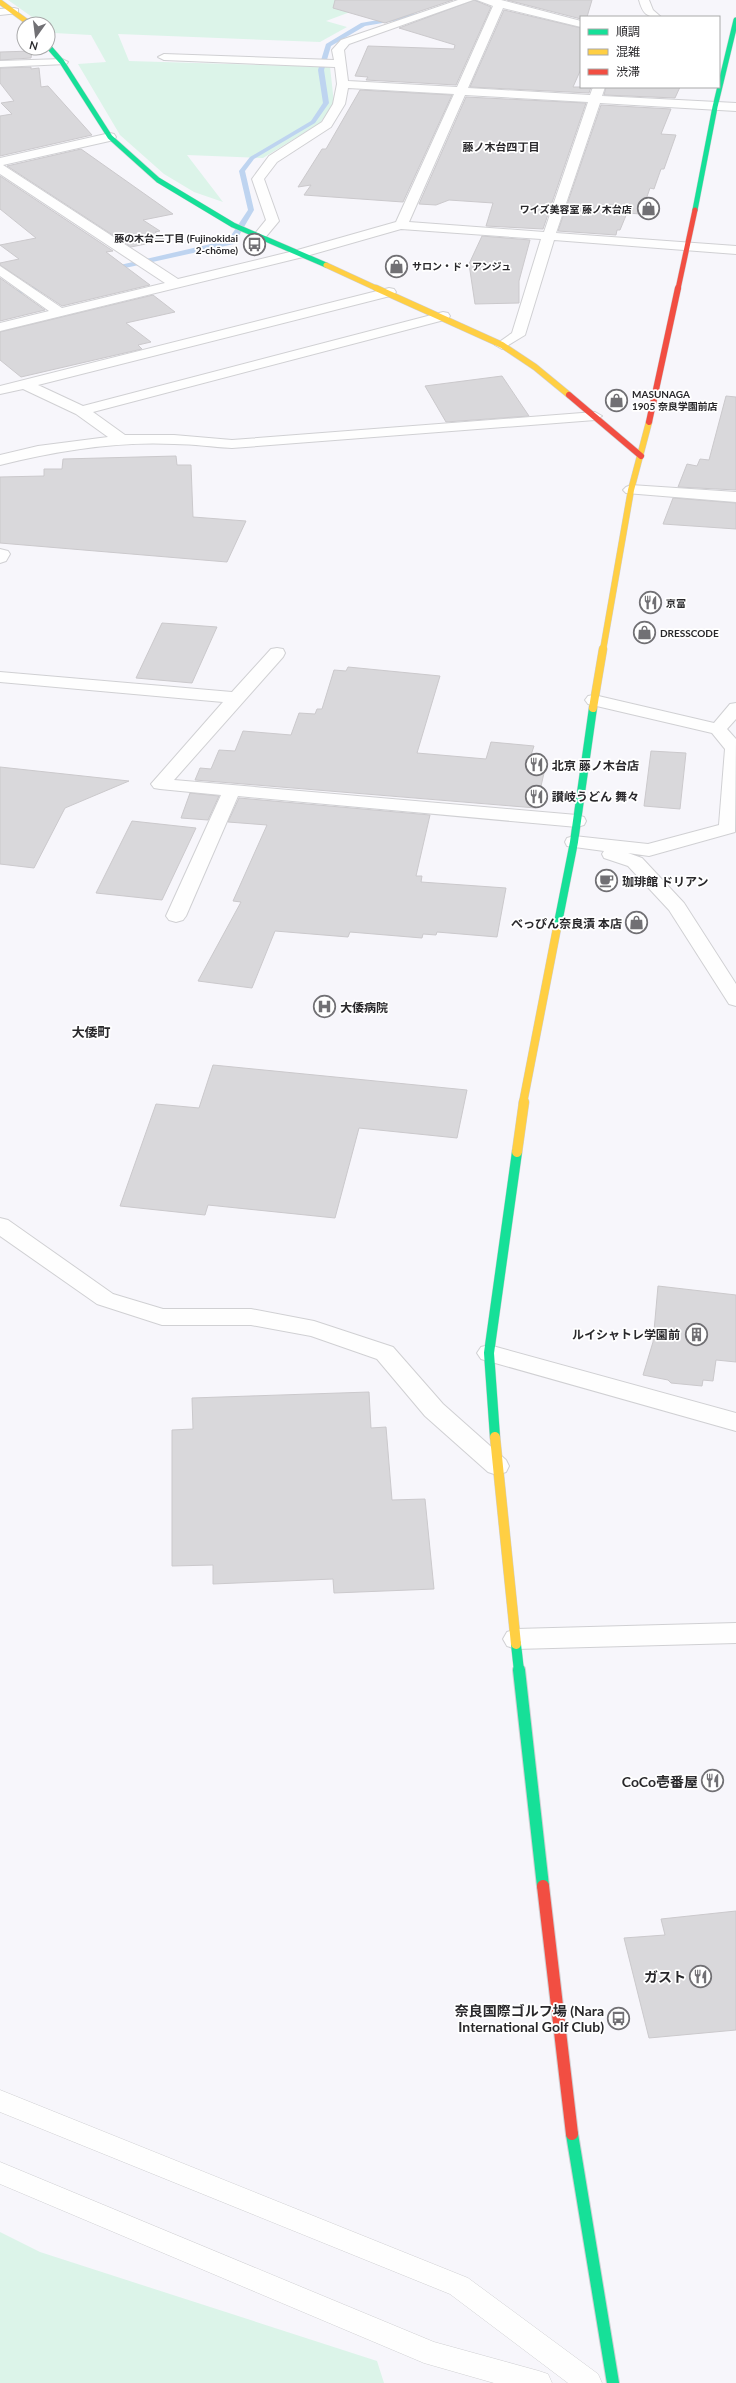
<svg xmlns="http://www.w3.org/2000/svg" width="736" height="2383" font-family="Lato,'Noto Sans JP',sans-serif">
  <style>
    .green { fill: #dcf4e9 }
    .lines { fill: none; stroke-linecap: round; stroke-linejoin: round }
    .stream { fill: #bed4f0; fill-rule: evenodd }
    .building { fill: #d9d8db; stroke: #cbc9cc }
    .lane-casing { stroke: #d0d0d3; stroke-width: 1 }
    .street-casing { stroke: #d0d0d3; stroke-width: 2 }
    .fast-far3-casing { stroke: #d0d0d3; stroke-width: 6 }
    .fast-far2-casing { stroke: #d0d0d3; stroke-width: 9 }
    .fast-far1-casing { stroke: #d0d0d3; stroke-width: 11 }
    .fast-casing { stroke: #d0d0d3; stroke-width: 14 }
    .slow-far3-casing { stroke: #d0d0d3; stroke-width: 6 }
    .slow-far2-casing { stroke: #d0d0d3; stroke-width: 7 }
    .slow-far1-casing { stroke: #d0d0d3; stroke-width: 9 }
    .slow-casing { stroke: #d0d0d3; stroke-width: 11 }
    .jam-far2-casing { stroke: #d0d0d3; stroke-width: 6 }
    .jam-far1-casing { stroke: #d0d0d3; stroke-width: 7 }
    .jam-casing { stroke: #d0d0d3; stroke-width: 14 }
    .lane { fill: #fefefe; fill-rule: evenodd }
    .street { fill: #fefefe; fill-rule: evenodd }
    .fast-far3 { stroke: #16e098; stroke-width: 5 }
    .fast-far2 { stroke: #16e098; stroke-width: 8 }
    .fast-far1 { stroke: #16e098; stroke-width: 10 }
    .fast { stroke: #16e098; stroke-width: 12 }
    .slow-far3 { stroke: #ffcf43; stroke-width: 5 }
    .slow-far2 { stroke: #ffcf43; stroke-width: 6 }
    .slow-far1 { stroke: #ffcf43; stroke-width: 8 }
    .slow { stroke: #ffcf43; stroke-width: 10 }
    .jam-far2 { stroke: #f24e42; stroke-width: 5 }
    .jam-far1 { stroke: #f24e42; stroke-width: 6 }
    .jam { stroke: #f24e42; stroke-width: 12 }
    .labels { text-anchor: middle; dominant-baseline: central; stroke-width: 3.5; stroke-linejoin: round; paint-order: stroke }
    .far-poi-label { font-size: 10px; font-weight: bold; fill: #29282b; stroke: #fff; text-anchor: start }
    .far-neighbourhood-label { font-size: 11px; font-weight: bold; fill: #29282b; stroke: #fff }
    .poi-label { font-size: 12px; font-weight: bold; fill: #29282b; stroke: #fff; text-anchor: start }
    .neighbourhood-label { font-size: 13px; font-weight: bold; fill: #29282b; stroke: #fff }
    .near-poi-label { font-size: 14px; font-weight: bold; fill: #29282b; stroke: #fff; text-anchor: end }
  </style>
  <rect width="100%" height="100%" fill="#f7f6fb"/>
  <path class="green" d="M 8,0 L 371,0 L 369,5 L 326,21 L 347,27 L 320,42 L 118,34 L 129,61 L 330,67 L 334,103 L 320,123 L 263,158 L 187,155 L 223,202 L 194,192 L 164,174 L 120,135 L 78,64 L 106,62 L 91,35 L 54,33 L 48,29 L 48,24 L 42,24 Z
    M 0,2232 L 40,2252 L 377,2361 L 384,2383 L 0,2383 Z"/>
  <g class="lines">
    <path class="stream" d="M 478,0 L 487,0 L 458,10 L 365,26 L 331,46 L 324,70 L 329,103 L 315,123 L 254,159 L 245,171 L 254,210 L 234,244 L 107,272 L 107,268 L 228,240 L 248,210 L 239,171 L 250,157 L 311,121 L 323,103 L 318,70 L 326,44 L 361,23 L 457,6 Z
      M 51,282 L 55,284 L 54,286 L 0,299 L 0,295 Z"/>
  </g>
  <path class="building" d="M 335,0 L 453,0 L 385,23 L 333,8 Z
    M 474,0 L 491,7 L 456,85 L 366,80 L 368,77 L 355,76 L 368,46 L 454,49 L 455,45 L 399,28 Z
    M 507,0 L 592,0 L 587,17 L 581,17 L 581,19 Z
    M 504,10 L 581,28 L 581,69 L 573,87 L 591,87 L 589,93 L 470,87 Z
    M 32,51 L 31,58 L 0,60 L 0,52 Z
    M 31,67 L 31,69 L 39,68 L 41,87 L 48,86 L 92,135 L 0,156 L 0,116 L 12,114 L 1,103 L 14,101 L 0,83 L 0,68 Z
    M 606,87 L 680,87 L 675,98 L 604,95 Z
    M 360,90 L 452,95 L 403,202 L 304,195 L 311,185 L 298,187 L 322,149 L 326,149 Z
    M 466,97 L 586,103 L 543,229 L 486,226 L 493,203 L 449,200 L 436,205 L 419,204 Z
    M 601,105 L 671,109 L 661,134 L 676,135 L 664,169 L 661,169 L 654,189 L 650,188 L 641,214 L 627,213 L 620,230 L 617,230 L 616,235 L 558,231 Z
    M 81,149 L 173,214 L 143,220 L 160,231 L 155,232 L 165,240 L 131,247 L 7,166 Z
    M 0,176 L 113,251 L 106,252 L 150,285 L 62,306 L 0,265 L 0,263 L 19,259 L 0,245 L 36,238 L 0,209 Z
    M 482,236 L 530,240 L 519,281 L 519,303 L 475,304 L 469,264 Z
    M 0,278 L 45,310 L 0,321 Z
    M 153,295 L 175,312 L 126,323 L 151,342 L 138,345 L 142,349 L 21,377 L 0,360 L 0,332 Z
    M 502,376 L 529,416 L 446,422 L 425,386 Z
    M 726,396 L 736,397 L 736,490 L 678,487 L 687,464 L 697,466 L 700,459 L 709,460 Z
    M 176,456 L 177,465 L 191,465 L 193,517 L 246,521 L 227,562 L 0,543 L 0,477 L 44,476 L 44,469 L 62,469 L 63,459 Z
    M 673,498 L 736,503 L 736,529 L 663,524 Z
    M 162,623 L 217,627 L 192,683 L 136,678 Z
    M 348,667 L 440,676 L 417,753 L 486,759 L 491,742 L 534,746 L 530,758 L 547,760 L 536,808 L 195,780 L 200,768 L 211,769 L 219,750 L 235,751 L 243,731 L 291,735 L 299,713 L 315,714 L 317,709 L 322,709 L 334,670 L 346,671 Z
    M 651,751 L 686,753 L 680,809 L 644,806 Z
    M 0,767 L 129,781 L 65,808 L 34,868 L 0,864 Z
    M 190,793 L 219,796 L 208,820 L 181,818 Z
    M 239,798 L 430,815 L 416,876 L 422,876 L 421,882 L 506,888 L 497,937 L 437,932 L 436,935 L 423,934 L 422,938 L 350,932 L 348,937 L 275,931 L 252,988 L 198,981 L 241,902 L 233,901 L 267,825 L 228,822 Z
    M 132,821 L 196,828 L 162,900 L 96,893 Z
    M 213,1065 L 467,1090 L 457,1138 L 359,1128 L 335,1218 L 208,1205 L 205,1215 L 120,1206 L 156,1104 L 199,1108 Z
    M 658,1286 L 736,1295 L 736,1362 L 716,1360 L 713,1381 L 703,1380 L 702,1386 L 671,1383 L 668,1380 L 643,1375 L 653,1342 Z
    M 369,1392 L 371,1428 L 386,1427 L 392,1500 L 425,1499 L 434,1589 L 334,1593 L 333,1579 L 213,1584 L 213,1565 L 172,1566 L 172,1430 L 193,1429 L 192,1398 Z
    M 736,1911 L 736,2030 L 649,2038 L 624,1938 L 665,1935 L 661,1919 Z"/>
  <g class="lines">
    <defs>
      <path id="lane" d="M 0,2090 L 468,2278 L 598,2374 L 602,2383 L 568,2383 L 450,2294 L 0,2112 Z
        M 0,2162 L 434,2342 L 539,2371 L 548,2374 L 552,2383 L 494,2383 L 424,2363 L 0,2184 Z"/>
      <path id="street" d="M 458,0 L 473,0 L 349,44 L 344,50 L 348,81 L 457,87 L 493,6 L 477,0 L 501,0 L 581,21 L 581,27 L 503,8 L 468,88 L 590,95 L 593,87 L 605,87 L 602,96 L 736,103 L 736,111 L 600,103 L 556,233 L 736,246 L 736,254 L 554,240 L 525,335 L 502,349 L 495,345 L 512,333 L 541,239 L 401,229 L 303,257 L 0,331 L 0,323 L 49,311 L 0,276 L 0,266 L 62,308 L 165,283 L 0,174 L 0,158 L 110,133 L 114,134 L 116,137 L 114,140 L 3,165 L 178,279 L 294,251 L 396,222 L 454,94 L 348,88 L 345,104 L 331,127 L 277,162 L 264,179 L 279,221 L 264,239 L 259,240 L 253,236 L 266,220 L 252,179 L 269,156 L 322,122 L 333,104 L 337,84 L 335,67 L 164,60 L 158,57 L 164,54 L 334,60 L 332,50 L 341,40 ZM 465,95 L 588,102 L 544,232 L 409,222 Z
        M 639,0 L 649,0 L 653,10 L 661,17 C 646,17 643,14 639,0 Z
        M 14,8 L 18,9 L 18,13 L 0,15 L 0,9 Z
        M 62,59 L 68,62 L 66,64 L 0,67 L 0,61 Z
        M 389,288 L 394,289 L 396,292 L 394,295 L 38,385 L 83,406 L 443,312 L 448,313 L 450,316 L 448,319 L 93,412 L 125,435 L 174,435 L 232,440 L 595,412 L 602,416 L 595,420 L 232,448 C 213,447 194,444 174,444 C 116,441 56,451 0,465 L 0,455 L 38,446 L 108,437 L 76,414 L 23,389 L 0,394 L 0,386 Z
        M 631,485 L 736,492 L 736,502 L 626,493 L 623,490 L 626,487 Z
        M 0,549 L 8,551 L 10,554 L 6,561 L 0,563 Z
        M 277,648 L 283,649 L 285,653 L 283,657 L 174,780 L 577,815 L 584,817 L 586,821 L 584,825 L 577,827 L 238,796 L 186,916 L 183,920 L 176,922 L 169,920 L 166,916 L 221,795 L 160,789 L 154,788 L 151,784 L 223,702 L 0,682 L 0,672 L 232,692 L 271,649 Z
        M 594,695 L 714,723 L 730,704 L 736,703 L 736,719 L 727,729 L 736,739 L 735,832 L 649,856 L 628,853 L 642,858 L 684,903 L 736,984 L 736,1006 L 729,1004 L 669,910 L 628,866 L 604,858 L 602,854 L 604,851 L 567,846 L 565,842 L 567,838 L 574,836 L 648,844 L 719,825 L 725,749 L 712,733 L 588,704 L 585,700 L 588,696 Z
        M 0,1218 L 8,1220 L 113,1294 L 163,1309 L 251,1309 L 314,1321 L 393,1347 L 443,1404 L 506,1460 L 509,1466 L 506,1472 L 497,1475 L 488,1472 L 425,1416 L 377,1359 L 311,1336 L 251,1325 L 162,1325 L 97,1304 L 0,1236 Z
        M 489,1345 L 736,1413 L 736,1431 L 481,1359 L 477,1353 L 481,1347 Z
        M 736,1623 L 736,1643 L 516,1649 L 507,1646 L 503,1639 L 507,1632 L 516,1629 Z"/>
      <path id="fast-far3" d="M 48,46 L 62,62 L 110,137 L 158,180 L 233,225 L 326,265
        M 695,210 L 715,107 L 736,20"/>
      <path id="fast-far2" d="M 557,928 L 574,842 L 593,708"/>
      <path id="fast-far1" d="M 495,1437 L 489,1353 L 517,1152
        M 516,1644 L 519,1671"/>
      <path id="fast" d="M 519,1670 L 543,1886
        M 572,2134 L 613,2383"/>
      <path id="slow-far3" d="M 0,2 L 30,24
        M 326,265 L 378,289"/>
      <path id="slow-far2" d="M 376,288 L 502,345 L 535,367 L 569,395
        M 603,650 L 631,490 L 649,422"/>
      <path id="slow-far1" d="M 593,708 L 603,649
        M 523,1103 L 557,928"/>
      <path id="slow" d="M 517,1152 L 524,1102
        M 495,1437 L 516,1644"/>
      <path id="jam-far2" d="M 678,289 L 695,210"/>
      <path id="jam-far1" d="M 569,395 L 641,456
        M 649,422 L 678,288"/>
      <path id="jam" d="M 543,1886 L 572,2134"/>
    </defs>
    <use href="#lane" class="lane-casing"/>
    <use href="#street" class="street-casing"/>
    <use href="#fast-far3" class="fast-far3-casing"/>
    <use href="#fast-far2" class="fast-far2-casing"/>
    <use href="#fast-far1" class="fast-far1-casing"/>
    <use href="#fast" class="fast-casing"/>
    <use href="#slow-far3" class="slow-far3-casing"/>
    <use href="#slow-far2" class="slow-far2-casing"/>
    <use href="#slow-far1" class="slow-far1-casing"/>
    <use href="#slow" class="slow-casing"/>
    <use href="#jam-far2" class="jam-far2-casing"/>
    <use href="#jam-far1" class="jam-far1-casing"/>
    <use href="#jam" class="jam-casing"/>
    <use href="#lane" class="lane"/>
    <use href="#street" class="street"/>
    <use href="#fast-far3" class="fast-far3"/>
    <use href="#fast-far2" class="fast-far2"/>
    <use href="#fast-far1" class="fast-far1"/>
    <use href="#fast" class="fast"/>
    <use href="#slow-far3" class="slow-far3"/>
    <use href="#slow-far2" class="slow-far2"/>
    <use href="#slow-far1" class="slow-far1"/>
    <use href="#slow" class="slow"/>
    <use href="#jam-far2" class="jam-far2"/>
    <use href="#jam-far1" class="jam-far1"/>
    <use href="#jam" class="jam"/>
  </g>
  <defs>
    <symbol id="shop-ring" viewBox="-11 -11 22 22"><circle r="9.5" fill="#fff" stroke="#717074" stroke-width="1.5"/><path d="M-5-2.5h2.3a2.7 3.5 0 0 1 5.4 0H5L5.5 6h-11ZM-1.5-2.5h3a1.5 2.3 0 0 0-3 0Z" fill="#717074"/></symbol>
    <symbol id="bus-ring" viewBox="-11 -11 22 22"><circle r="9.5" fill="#fff" stroke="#717074" stroke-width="1.5"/><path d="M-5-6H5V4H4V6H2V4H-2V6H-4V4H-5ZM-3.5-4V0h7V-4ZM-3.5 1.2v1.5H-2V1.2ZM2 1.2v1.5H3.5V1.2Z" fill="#717074"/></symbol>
    <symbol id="restaurant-ring" viewBox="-11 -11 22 22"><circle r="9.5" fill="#fff" stroke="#717074" stroke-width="1.5"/><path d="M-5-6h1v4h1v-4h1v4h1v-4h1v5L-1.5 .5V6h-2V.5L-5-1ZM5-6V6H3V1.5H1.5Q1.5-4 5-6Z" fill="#717074"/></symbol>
    <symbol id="cafe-ring" viewBox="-11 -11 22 22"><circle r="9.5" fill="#fff" stroke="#717074" stroke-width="1.5"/><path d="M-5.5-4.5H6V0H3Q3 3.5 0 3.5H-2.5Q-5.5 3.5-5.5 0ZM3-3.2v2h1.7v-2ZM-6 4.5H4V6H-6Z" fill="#717074"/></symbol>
    <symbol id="hospital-ring" viewBox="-11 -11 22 22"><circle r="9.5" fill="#fff" stroke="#717074" stroke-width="1.5"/><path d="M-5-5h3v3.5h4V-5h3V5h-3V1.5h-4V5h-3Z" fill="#717074"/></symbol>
    <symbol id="building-ring" viewBox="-11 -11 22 22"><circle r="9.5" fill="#fff" stroke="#717074" stroke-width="1.5"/><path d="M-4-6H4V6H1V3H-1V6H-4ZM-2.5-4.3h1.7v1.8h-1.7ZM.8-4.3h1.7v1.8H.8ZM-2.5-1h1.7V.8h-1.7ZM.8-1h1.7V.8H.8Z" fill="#717074"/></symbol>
  </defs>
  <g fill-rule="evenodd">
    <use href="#shop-ring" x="636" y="196" width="25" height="25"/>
    <use href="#bus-ring" x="242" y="232" width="25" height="25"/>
    <use href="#shop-ring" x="384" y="254" width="25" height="25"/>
    <use href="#shop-ring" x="604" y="388" width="25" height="25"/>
    <use href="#restaurant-ring" x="638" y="590" width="25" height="25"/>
    <use href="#shop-ring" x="632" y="620" width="25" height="25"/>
    <use href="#restaurant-ring" x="524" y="752" width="25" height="25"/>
    <use href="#restaurant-ring" x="524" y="784" width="25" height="25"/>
    <use href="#cafe-ring" x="594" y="868" width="25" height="25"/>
    <use href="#shop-ring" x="624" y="910" width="25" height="25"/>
    <use href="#hospital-ring" x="312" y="994" width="25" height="25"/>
    <use href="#building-ring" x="684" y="1322" width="25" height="25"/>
    <use href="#restaurant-ring" x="700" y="1768" width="25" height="25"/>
    <use href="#restaurant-ring" x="688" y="1964" width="25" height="25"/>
    <use href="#bus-ring" x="606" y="2006" width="25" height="25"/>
  </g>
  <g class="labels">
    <g class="far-poi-label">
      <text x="632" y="209" text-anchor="end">ワイズ美容室 藤ノ木台店</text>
      <text x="238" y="238" text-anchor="end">藤の木台二丁目 (Fujinokidai<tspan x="238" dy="12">2-chōme)</tspan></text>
      <text x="412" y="266">サロン・ド・アンジュ</text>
      <text x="632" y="394">MASUNAGA<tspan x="632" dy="12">1905 奈良学園前店</tspan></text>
      <text x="666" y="603">京富</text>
      <text x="660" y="633">DRESSCODE</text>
    </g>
    <g class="far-neighbourhood-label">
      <text x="501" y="146">藤ノ木台四丁目</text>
    </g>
    <g class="poi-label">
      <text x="552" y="765">北京 藤ノ木台店</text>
      <text x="552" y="796">讃岐うどん 舞々</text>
      <text x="622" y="881">珈琲館 ドリアン</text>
      <text x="622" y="923" text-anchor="end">べっぴん奈良漬 本店</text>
      <text x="340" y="1007">大倭病院</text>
      <text x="680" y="1334" text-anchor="end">ルイシャトレ学園前</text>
    </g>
    <g class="neighbourhood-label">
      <text x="91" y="1032">大倭町</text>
    </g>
    <g class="near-poi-label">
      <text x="698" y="1781">CoCo壱番屋</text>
      <text x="686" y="1976">ガスト</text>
      <text x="604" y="2010">奈良国際ゴルフ場 (Nara<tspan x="604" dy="16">International Golf Club)</tspan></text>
    </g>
  </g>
  <rect x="580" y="16" width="140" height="72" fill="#ffffff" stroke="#a9a9aa"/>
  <rect x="588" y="29" width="20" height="6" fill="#16e098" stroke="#a9a9aa"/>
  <text x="616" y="36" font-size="12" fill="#29282b">順調</text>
  <rect x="588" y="49" width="20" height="6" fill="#ffcf43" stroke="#a9a9aa"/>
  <text x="616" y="56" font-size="12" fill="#29282b">混雑</text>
  <rect x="588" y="69" width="20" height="6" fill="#f24e42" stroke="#a9a9aa"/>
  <text x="616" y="76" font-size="12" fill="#29282b">渋滞</text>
  <g transform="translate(36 36) rotate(194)"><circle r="19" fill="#ffffff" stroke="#a9a9aa"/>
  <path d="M0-3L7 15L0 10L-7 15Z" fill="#717074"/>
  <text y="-6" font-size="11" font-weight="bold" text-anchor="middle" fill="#29282b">N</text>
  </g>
</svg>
